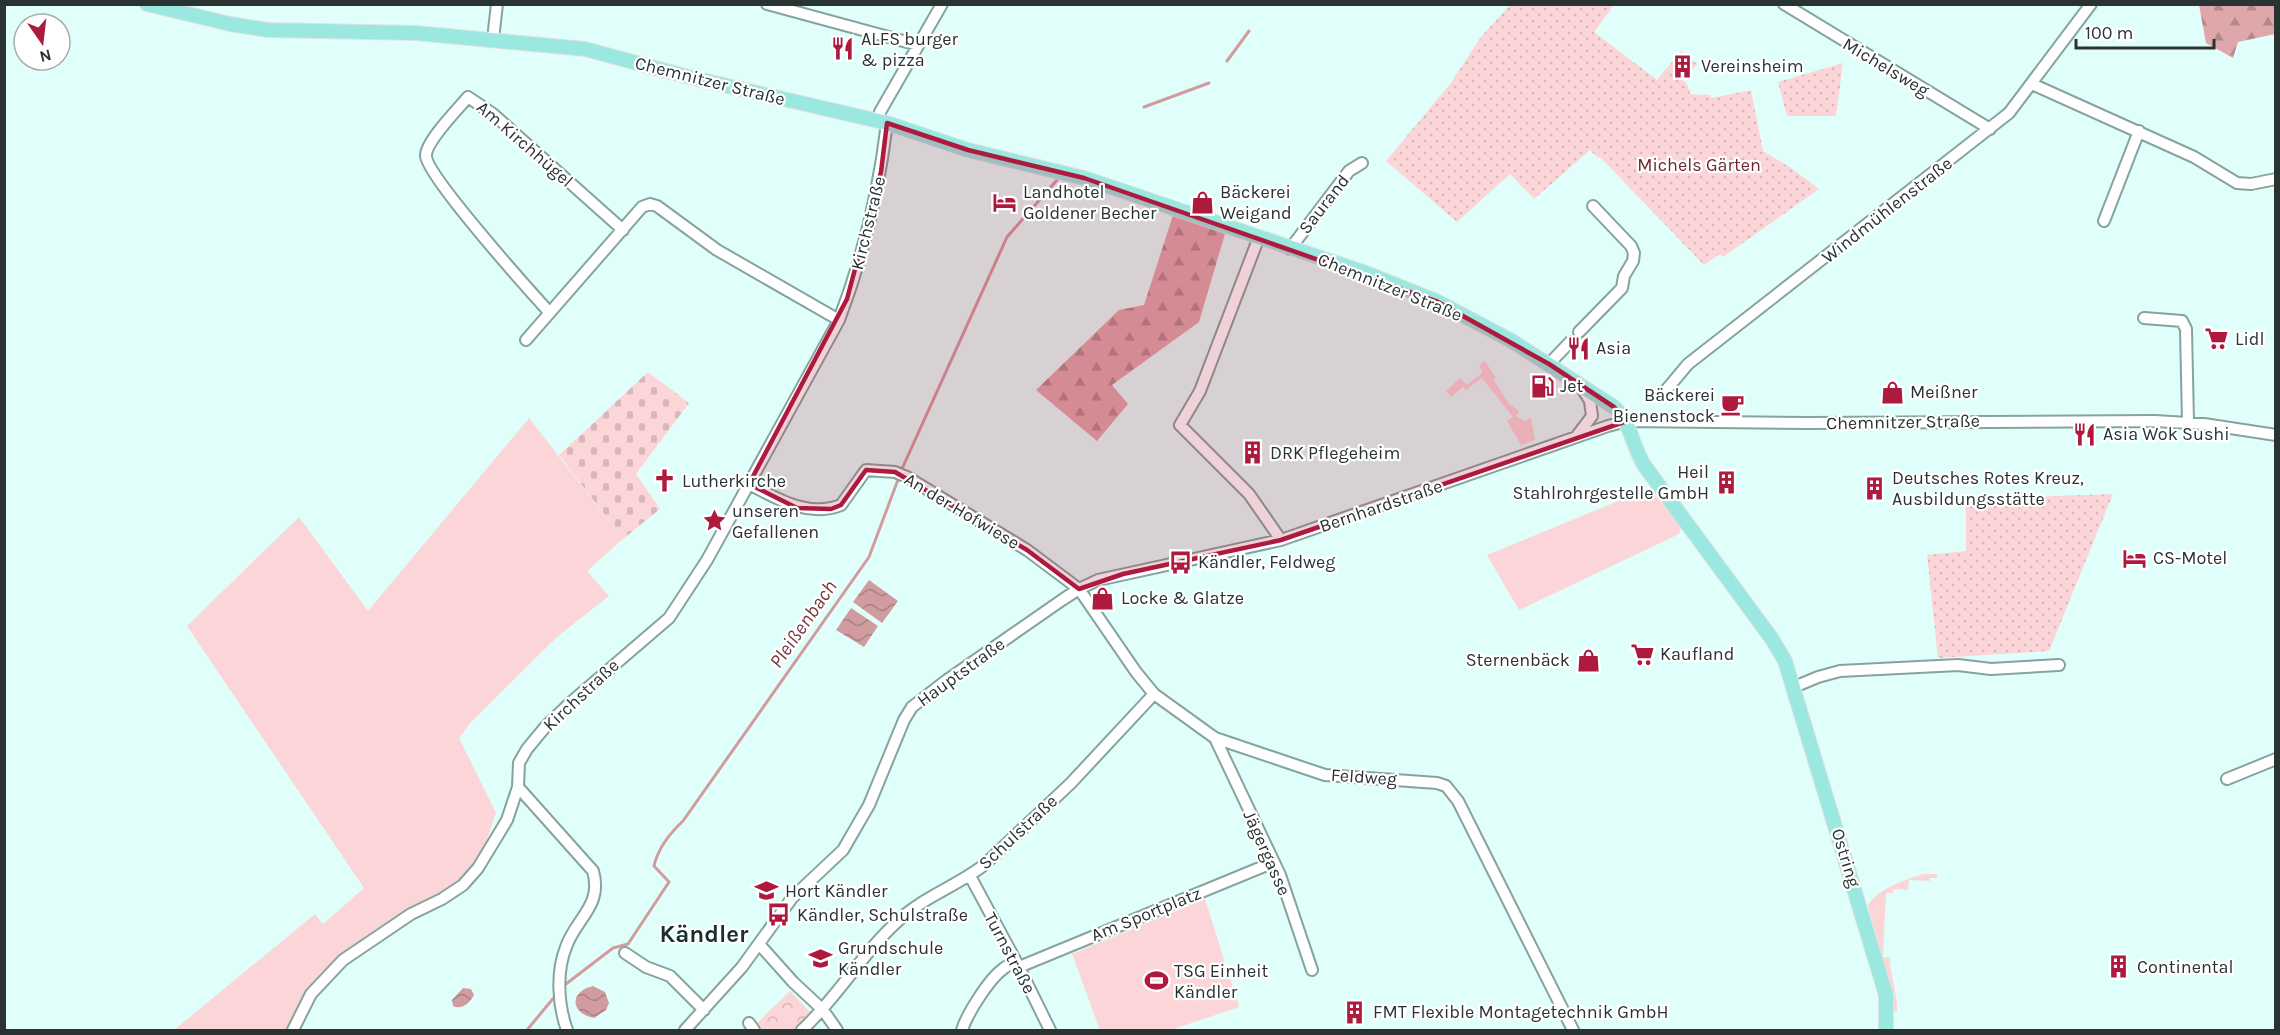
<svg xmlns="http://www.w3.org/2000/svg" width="2280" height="1035" font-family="Karla,sans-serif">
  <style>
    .grass { fill: #fbd5d7 }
    .forest { fill: url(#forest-firs) }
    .cemetery { fill: url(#cemetery-stones) }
    .park { fill: url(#park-crowns) }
    .garden { fill: url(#garden-dots) }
    .water { fill: url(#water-waves) }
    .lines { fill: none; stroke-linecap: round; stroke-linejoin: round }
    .stream { stroke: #d19c9f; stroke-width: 3 }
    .minor-casing { stroke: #87a39f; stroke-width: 14 }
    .major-casing { stroke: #e1e2e2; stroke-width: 16 }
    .minor { stroke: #fff; stroke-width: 10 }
    .major { stroke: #9ae8e0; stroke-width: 14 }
    .marked { fill: #ae1a3e; fill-opacity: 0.2; stroke: #ae1a3e; stroke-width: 4.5; stroke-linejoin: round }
    .labels { text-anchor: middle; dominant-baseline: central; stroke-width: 4.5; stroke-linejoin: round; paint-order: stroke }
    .poi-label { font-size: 18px; fill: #283332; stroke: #fff; text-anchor: start }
    .street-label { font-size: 18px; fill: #283332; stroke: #fff }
    .park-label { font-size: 18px; fill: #6a2931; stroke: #fff }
    .water-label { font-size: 20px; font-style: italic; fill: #7a373f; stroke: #fff }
    .district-label { font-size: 24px; font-weight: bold; fill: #17302d; stroke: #fff }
  </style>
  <defs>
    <pattern id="forest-firs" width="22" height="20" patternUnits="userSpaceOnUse" patternTransform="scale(1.5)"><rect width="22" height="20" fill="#dea8ab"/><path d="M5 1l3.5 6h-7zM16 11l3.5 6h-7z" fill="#b4898c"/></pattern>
    <pattern id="cemetery-stones" width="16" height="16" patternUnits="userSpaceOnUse" patternTransform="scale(1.5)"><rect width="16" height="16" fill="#fbd5d7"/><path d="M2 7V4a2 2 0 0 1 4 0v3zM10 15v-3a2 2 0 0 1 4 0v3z" fill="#d7b7b9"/></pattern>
    <pattern id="park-crowns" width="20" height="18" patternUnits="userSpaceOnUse" patternTransform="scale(1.5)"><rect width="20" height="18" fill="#fbd5d7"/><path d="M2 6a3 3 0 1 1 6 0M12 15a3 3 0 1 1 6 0" fill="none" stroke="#d7b7b9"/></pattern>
    <pattern id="garden-dots" width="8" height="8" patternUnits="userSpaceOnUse" patternTransform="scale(1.5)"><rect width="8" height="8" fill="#fbd5d7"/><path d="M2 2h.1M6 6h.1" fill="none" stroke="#d7b7b9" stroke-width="1.8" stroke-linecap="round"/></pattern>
    <pattern id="water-waves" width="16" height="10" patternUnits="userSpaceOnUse" patternTransform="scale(1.5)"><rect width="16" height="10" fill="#d19c9f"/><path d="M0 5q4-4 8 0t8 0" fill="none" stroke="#aa8082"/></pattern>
  </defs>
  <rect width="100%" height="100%" fill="#e1fffa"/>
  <path class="grass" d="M 1485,361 L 1496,378 L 1494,380 L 1509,404 L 1519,411 L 1516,416 L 1526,422 L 1529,417 L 1531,419 L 1535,440 L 1521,445 L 1507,421 L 1513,417 L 1482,378 L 1466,390 L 1463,387 L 1451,397 L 1446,391 L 1460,378 L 1467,385 L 1483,372 L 1479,366 Z
    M 529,418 L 623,539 L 587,571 L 609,596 L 557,637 L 471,722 L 459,738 L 496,813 C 490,829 485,849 476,864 C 465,883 440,893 421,904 C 368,934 309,970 288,1030 L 174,1030 L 315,914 L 323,924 L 364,888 L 187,626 L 299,517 L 368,611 Z
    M 1650,488 L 1681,528 L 1679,534 L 1519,610 L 1487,555 Z
    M 1924,874 L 1937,874 L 1937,878 L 1930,878 L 1930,881 L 1909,880 L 1908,890 L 1893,889 L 1893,893 L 1886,893 L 1883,957 L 1890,957 C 1890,976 1898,994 1897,1012 L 1894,1012 L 1892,994 L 1868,906 C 1873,891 1909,878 1924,874 Z
    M 1205,899 L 1239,1007 L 1171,1030 L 1100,1030 L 1072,954 Z"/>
  <path class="forest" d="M 2199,5 L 2275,5 L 2275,34 L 2238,42 L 2233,58 L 2206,43 Z
    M 1175,209 L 1227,227 L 1199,322 L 1112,385 L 1128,404 L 1097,441 L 1036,390 L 1119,310 L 1144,305 Z"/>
  <path class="cemetery" d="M 648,372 L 689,403 L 636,474 L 660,509 L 623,539 L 559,455 Z"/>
  <path class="park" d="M 790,991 L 814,1016 L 799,1030 L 760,1030 L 755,1025 Z"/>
  <path class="garden" d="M 1510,5 L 1614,5 L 1594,32 L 1657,80 L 1681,51 L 1697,64 L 1683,80 L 1688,86 L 1688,89 L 1691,90 L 1689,94 L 1710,95 L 1711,98 L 1751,90 L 1763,151 L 1791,168 L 1819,189 L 1723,257 L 1720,254 L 1704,265 L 1600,157 L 1598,158 L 1590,150 L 1534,199 L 1510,174 L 1457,222 L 1386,161 L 1450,84 L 1481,37 Z
    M 1843,63 L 1836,116 L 1787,116 L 1778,82 Z
    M 2113,494 L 2049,651 L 1938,658 L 1927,555 L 1966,551 L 1966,499 Z"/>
  <path class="water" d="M 869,580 L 898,601 L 882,623 L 853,602 Z
    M 851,608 L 878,626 L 864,647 L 836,630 Z
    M 593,986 L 605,992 L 609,1003 L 606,1010 L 594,1018 C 569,1013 570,991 593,986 Z
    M 463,988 L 471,989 L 474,995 C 470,1003 462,1010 453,1006 L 452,1000 Z"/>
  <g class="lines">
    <path class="stream" d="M 1227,61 L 1249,31
      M 1144,107 L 1209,83
      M 901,471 L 1007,237 L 1057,180
      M 562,987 L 613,948 L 628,944 L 669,882 L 654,866 C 658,848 669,834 683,821 L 869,557 L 899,477
      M 527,1030 L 556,995"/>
    <defs>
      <path id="minor" d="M 767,4 L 918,45
        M 1784,4 L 1990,129
        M 493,39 L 497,4
        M 2032,84 L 2194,157 L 2237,183 L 2251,184 L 2276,179
        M 878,121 L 880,112 L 942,4
        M 2104,221 L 2139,131
        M 1259,237 L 1200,391 L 1180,425 L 1249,494 L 1281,540
        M 1290,249 L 1349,171 L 1362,163
        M 549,312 C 529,290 427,176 426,156 C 425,142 459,108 468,97 L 493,114 L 623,230
        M 2144,318 L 2182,321 L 2186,329 L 2188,422
        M 1579,332 L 1622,288 L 1624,276 L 1633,261 L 1634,253 L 1631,246 L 1593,206
        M 526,340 L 642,207 L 650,204 L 657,206 L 717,250 L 839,320
        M 1549,364 L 1570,342
        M 1662,395 L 1688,364 L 2009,113 L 2091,4
        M 1576,437 L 1592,416 L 1590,401 L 1582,388
        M 749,484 C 778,499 808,518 841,505 L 866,470 L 895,472 L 907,477 L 1027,550 L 1079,589 L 1136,672 L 1154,694 L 1215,738 L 1325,775 L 1437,783 L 1446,786 L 1458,801 L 1573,1030
        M 1794,687 L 1818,677 L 1840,671 L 1958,665 L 1991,669 L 2059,665
        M 1215,738 L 1280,875 L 1312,970
        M 2227,779 L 2276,759
        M 518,787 L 593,871 C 603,906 576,918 566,947 C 556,972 558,1005 567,1030
        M 970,876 L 1019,967 L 1050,1030
        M 759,944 L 793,982 L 823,1010 L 837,1030
        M 625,953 L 646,967 L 670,976 L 704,1010
        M 1019,967 L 1274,862
        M 749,1023 L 754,1030
        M 293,1030 L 311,994 L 343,960 L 411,914 L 442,899 L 463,885 L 478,868 L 507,820 L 518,787 L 519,763 L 527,749 L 546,726 L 570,703 L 669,618 L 707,560 L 839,320 C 863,257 879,190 887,123
        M 685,1030 L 742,967 L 792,898 L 843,850 L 869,805 L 904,720 L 912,707 L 947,680 L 1062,600 L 1079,589 L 1098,580 L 1281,540 L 1608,426 L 1627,421 L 1809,423 L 2155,421 L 2204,424 L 2276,435
        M 802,1030 C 838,997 862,953 899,920 C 925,896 957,886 984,865 L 1071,783 L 1154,694
        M 962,1030 C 967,1014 989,979 1003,969 C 1006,966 1012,964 1016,962"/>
      <path id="major" d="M 147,4 L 230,24 L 268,30 L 416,33 L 585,49 L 685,76 L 887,123 L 968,150 L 1084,178 L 1366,273 L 1436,301 L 1512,341 L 1614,407 C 1631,422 1632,446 1644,465 L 1772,639 L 1785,661 L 1886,995 L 1886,1030"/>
    </defs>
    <use href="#minor" class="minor-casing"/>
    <use href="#major" class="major-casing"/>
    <use href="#minor" class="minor"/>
    <use href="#major" class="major"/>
  </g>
  <path class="marked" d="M 887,123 L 968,150 L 1084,178 L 1436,301 L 1549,364 L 1614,407 L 1627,421 L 1281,540 L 1123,574 L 1079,589 L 1027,550 L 895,472 L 866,470 L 841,505 L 831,509 L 797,508 L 749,484 L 847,299 L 881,172 Z"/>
  <defs>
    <symbol id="restaurant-bare" viewBox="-9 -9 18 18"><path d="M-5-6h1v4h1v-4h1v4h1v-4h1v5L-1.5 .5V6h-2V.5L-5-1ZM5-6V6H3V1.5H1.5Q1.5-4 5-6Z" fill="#ae1a3e" stroke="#fff" stroke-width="2.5" paint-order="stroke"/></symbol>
    <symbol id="building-bare" viewBox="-9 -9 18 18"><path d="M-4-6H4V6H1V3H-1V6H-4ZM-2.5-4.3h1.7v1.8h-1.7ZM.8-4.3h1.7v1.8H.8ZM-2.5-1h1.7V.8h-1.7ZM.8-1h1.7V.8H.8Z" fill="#ae1a3e" stroke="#fff" stroke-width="2.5" paint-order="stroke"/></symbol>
    <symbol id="hotel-bare" viewBox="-9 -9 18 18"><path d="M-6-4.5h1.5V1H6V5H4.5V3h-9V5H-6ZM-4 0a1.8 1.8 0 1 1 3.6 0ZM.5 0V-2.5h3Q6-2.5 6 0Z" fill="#ae1a3e" stroke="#fff" stroke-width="2.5" paint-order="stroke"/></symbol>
    <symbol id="shop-bare" viewBox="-9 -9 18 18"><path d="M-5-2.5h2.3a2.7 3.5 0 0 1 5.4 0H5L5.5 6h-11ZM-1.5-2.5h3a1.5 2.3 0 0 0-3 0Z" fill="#ae1a3e" stroke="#fff" stroke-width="2.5" paint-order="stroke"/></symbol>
    <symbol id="supermarket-bare" viewBox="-9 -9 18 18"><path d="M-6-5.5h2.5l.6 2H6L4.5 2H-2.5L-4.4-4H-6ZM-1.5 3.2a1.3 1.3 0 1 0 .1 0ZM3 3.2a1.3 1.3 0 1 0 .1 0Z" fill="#ae1a3e" stroke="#fff" stroke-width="2.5" paint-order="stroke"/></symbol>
    <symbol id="fuel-bare" viewBox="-9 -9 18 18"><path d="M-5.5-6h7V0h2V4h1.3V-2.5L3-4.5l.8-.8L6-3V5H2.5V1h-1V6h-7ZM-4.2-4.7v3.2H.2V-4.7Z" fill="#ae1a3e" stroke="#fff" stroke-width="2.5" paint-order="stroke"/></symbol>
    <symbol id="cafe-bare" viewBox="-9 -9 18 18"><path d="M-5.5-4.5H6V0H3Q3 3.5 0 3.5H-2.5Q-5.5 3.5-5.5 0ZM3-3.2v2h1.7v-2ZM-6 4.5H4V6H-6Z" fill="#ae1a3e" stroke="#fff" stroke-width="2.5" paint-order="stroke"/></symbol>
    <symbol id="church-bare" viewBox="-9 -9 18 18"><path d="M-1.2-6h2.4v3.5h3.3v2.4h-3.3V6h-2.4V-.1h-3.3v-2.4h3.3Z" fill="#ae1a3e" stroke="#fff" stroke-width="2.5" paint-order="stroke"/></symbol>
    <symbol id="sight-bare" viewBox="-9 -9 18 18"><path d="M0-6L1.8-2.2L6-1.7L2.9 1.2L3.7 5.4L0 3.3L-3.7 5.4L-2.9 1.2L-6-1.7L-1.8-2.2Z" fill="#ae1a3e" stroke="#fff" stroke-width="2.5" paint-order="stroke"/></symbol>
    <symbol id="bus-bare" viewBox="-9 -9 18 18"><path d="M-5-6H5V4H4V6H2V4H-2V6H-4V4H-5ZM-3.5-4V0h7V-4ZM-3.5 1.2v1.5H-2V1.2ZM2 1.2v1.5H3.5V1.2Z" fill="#ae1a3e" stroke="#fff" stroke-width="2.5" paint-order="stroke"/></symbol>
    <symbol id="school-bare" viewBox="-9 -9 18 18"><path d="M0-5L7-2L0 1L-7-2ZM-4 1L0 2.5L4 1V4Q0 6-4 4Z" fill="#ae1a3e" stroke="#fff" stroke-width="2.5" paint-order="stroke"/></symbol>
    <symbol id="stadium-bare" viewBox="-9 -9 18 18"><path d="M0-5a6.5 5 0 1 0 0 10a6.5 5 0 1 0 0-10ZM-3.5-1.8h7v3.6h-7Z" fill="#ae1a3e" stroke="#fff" stroke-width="2.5" paint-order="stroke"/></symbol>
  </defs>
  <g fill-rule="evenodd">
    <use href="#restaurant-bare" x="826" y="32" width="33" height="33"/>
    <use href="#building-bare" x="1666" y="50" width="33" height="33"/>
    <use href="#hotel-bare" x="988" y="186" width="33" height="33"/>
    <use href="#shop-bare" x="1186" y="186" width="33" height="33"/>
    <use href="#supermarket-bare" x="2200" y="322" width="33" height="33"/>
    <use href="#restaurant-bare" x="1562" y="332" width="33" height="33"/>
    <use href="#fuel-bare" x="1526" y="370" width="33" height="33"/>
    <use href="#shop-bare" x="1876" y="376" width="33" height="33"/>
    <use href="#cafe-bare" x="1716" y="388" width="33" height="33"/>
    <use href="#restaurant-bare" x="2068" y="418" width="33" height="33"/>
    <use href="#building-bare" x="1236" y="436" width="33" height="33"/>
    <use href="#church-bare" x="648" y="464" width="33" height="33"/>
    <use href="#building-bare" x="1710" y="466" width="33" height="33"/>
    <use href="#building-bare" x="1858" y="472" width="33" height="33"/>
    <use href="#sight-bare" x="698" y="504" width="33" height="33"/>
    <use href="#hotel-bare" x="2118" y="542" width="33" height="33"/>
    <use href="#bus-bare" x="1164" y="546" width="33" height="33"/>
    <use href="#shop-bare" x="1086" y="582" width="33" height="33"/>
    <use href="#supermarket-bare" x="1626" y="638" width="33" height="33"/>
    <use href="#shop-bare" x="1572" y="644" width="33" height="33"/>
    <use href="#school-bare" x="750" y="874" width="33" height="33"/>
    <use href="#bus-bare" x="762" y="898" width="33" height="33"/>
    <use href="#school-bare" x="804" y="942" width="33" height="33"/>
    <use href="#building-bare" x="2102" y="950" width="33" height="33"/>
    <use href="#stadium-bare" x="1140" y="964" width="33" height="33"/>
    <use href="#building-bare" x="1338" y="996" width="33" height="33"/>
  </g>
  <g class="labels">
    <g class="poi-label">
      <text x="861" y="39">ALFS burger<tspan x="861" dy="21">&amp; pizza</tspan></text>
      <text x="1701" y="66">Vereinsheim</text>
      <text x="1023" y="192">Landhotel<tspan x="1023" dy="21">Goldener Becher</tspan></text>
      <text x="1220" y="192">Bäckerei<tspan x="1220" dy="21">Weigand</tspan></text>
      <text x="2235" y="339">Lidl</text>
      <text x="1596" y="348">Asia</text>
      <text x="1560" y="386">Jet</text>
      <text x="1910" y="392">Meißner</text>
      <text x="1715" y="395" text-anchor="end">Bäckerei<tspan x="1715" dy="21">Bienenstock</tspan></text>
      <text x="2103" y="434">Asia Wok Sushi</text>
      <text x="1270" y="453">DRK Pflegeheim</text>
      <text x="1709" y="472" text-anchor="end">Heil<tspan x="1709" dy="21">Stahlrohrgestelle GmbH</tspan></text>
      <text x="1892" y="478">Deutsches Rotes Kreuz,<tspan x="1892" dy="21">Ausbildungsstätte</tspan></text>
      <text x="682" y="481">Lutherkirche</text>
      <text x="732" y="511">unseren<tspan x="732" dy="21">Gefallenen</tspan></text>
      <text x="2153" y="558">CS-Motel</text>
      <text x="1198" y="562">Kändler, Feldweg</text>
      <text x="1121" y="598">Locke &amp; Glatze</text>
      <text x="1660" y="654">Kaufland</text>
      <text x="1570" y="660" text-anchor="end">Sternenbäck</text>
      <text x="785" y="891">Hort Kändler</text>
      <text x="797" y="915">Kändler, Schulstraße</text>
      <text x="838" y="948">Grundschule<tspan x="838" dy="21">Kändler</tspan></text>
      <text x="2137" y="967">Continental</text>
      <text x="1174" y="971">TSG Einheit<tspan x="1174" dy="21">Kändler</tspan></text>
      <text x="1373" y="1012">FMT Flexible Montagetechnik GmbH</text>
    </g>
    <g class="street-label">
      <text transform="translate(1886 67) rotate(31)">Michelsweg</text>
      <text transform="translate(710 81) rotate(14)">Chemnitzer Straße</text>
      <text transform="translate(525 144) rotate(41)">Am Kirchhügel</text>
      <text transform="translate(1324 204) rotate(-52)">Saurand</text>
      <text transform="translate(1887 210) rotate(-38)">Windmühlenstraße</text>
      <text transform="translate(868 223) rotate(-76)">Kirchstraße</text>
      <text transform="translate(1390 287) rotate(22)">Chemnitzer Straße</text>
      <text transform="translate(1903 422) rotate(-1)">Chemnitzer Straße</text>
      <text transform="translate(1381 506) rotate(-19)">Bernhardstraße</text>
      <text transform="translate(962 511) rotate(31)">An der Hofwiese</text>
      <text transform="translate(961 672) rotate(-36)">Hauptstraße</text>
      <text transform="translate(581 695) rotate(-43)">Kirchstraße</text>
      <text transform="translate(1364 777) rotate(4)">Feldweg</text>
      <text transform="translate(1018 832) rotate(-43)">Schulstraße</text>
      <text transform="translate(1267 853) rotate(66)">Jägergasse</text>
      <text transform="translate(1846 858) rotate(73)">Ostring</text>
      <text transform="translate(1146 914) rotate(-22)">Am Sportplatz</text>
      <text transform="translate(1010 953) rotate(62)">Turnstraße</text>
    </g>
    <g class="park-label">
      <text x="1699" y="165">Michels Gärten</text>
    </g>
    <g class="water-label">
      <text transform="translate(803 624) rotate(-55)">Pleißenbach</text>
    </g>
    <g class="district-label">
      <text x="704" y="934">Kändler</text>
    </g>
  </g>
  <rect width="2280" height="1035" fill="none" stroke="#283332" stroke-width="12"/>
  <g transform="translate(42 42) rotate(166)"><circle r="28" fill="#ffffff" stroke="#a9adad" stroke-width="1.5"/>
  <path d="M0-4.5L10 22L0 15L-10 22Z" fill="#ae1a3e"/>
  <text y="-9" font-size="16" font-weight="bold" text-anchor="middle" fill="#283332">N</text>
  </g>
  <path d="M2076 39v9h138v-9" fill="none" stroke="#283332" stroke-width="3"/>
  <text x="2085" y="39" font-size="18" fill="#283332" stroke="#ffffff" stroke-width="4.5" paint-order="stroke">100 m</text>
</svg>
